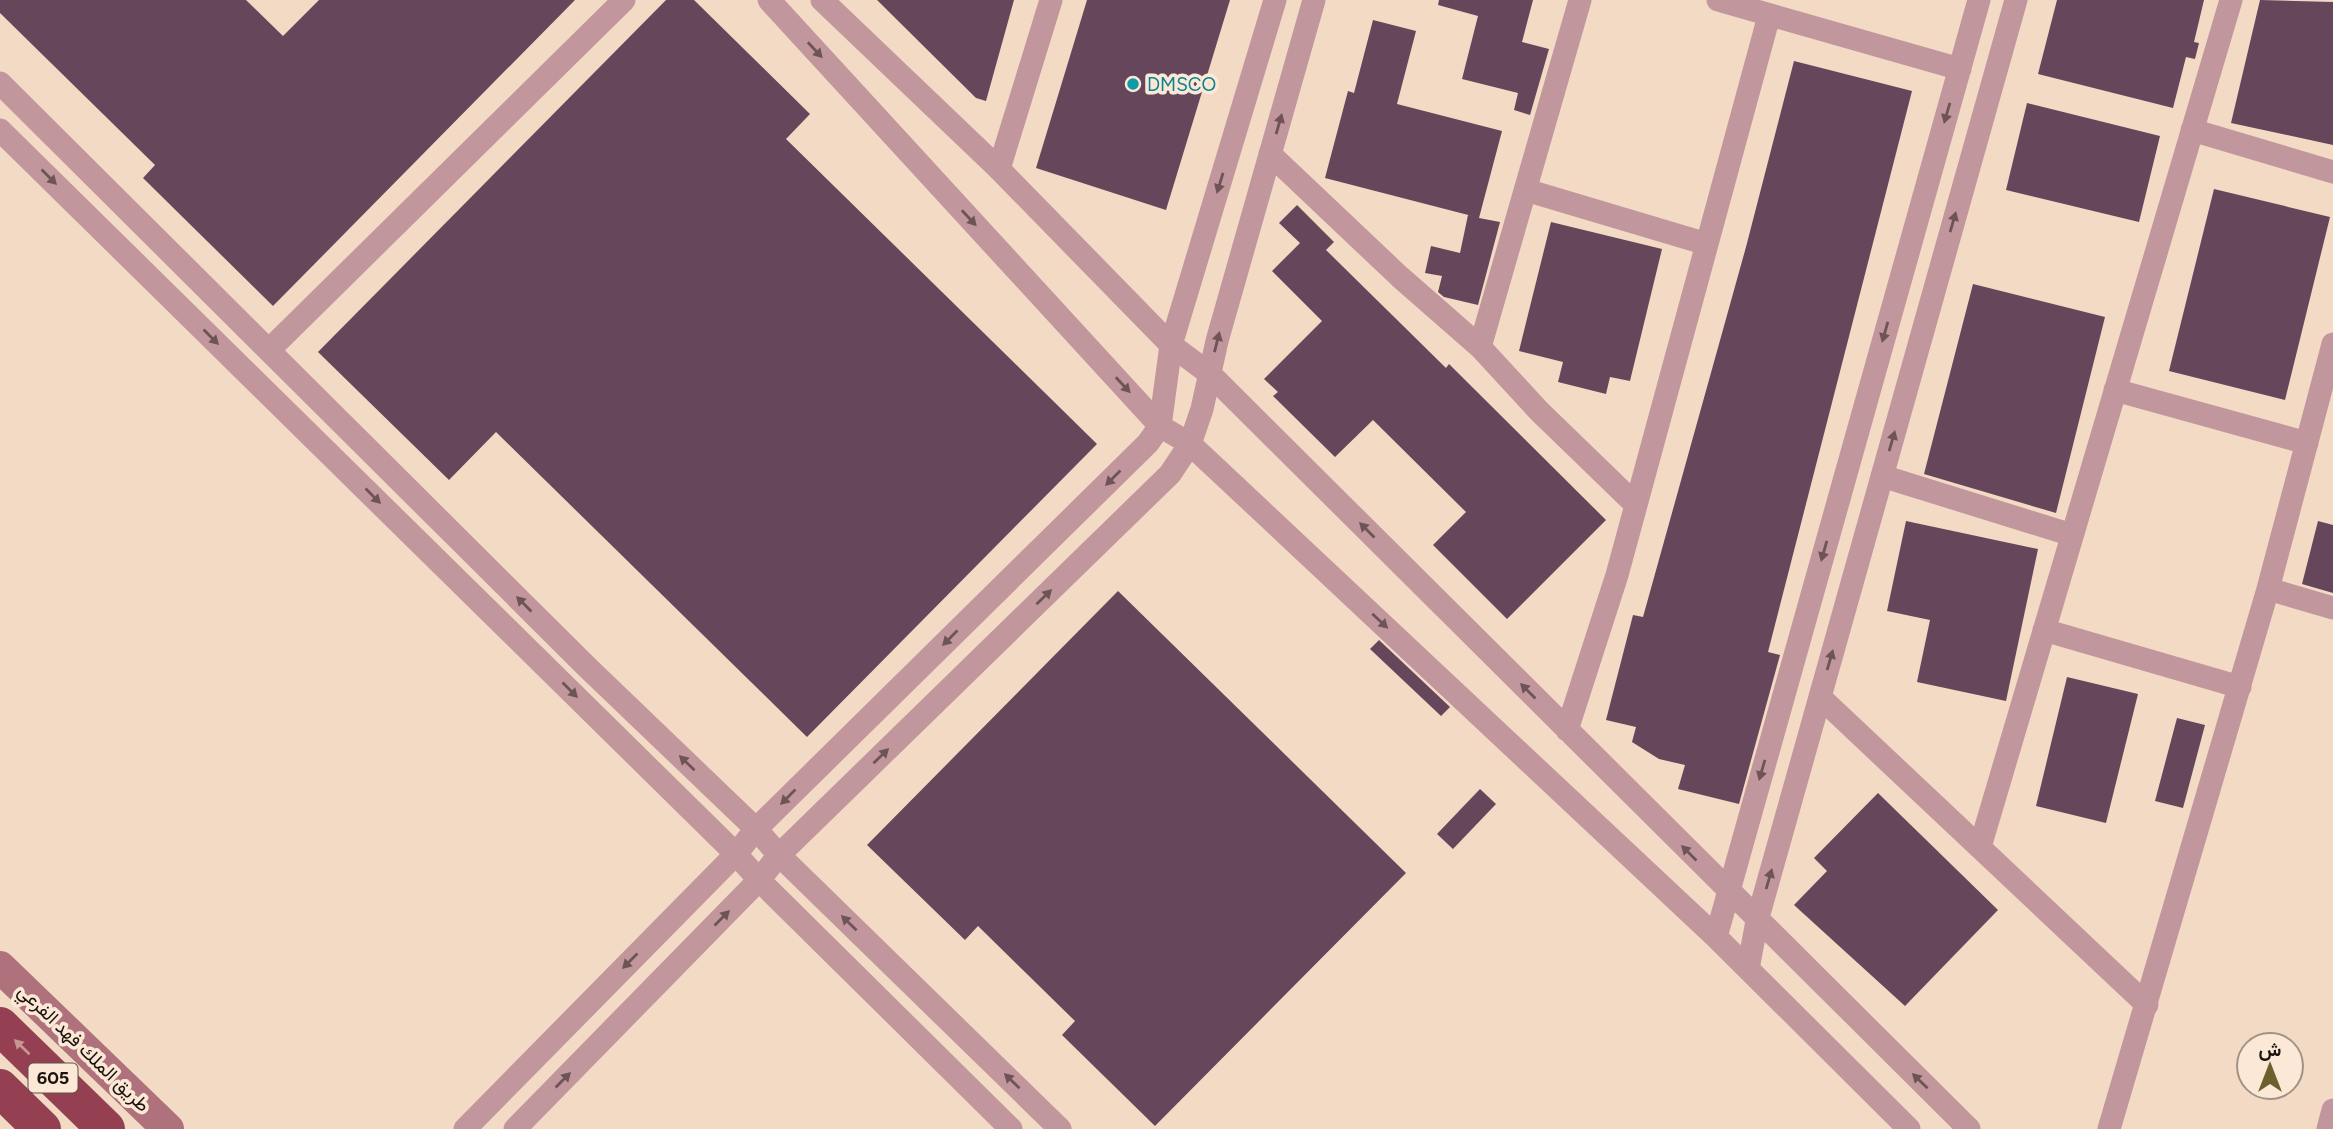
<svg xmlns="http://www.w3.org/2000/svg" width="2333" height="1129" font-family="Figtree,Vazirmatn,sans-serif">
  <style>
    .building { fill: #66465b }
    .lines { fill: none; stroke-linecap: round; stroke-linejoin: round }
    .street { stroke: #c1969c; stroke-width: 23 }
    .secondary { stroke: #af727c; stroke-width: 32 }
    .highway { stroke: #944052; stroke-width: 38 }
    .oneway { fill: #6e5454 }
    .oneway2 { fill: #c89494 }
    .culture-dot { fill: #0f9aa8; stroke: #fce8d7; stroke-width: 2.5 }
    .labels { text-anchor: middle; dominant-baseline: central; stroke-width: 7; stroke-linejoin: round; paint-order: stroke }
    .shield { fill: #fce8d7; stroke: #5e5349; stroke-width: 2 }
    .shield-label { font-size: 18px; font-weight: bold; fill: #1b130c }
    .culture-label { font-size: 19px; fill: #0d838f; stroke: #fce8d7; text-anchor: start }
    .street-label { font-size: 19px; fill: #1b130c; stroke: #fce8d7 }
  </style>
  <rect width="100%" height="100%" fill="#f2dac5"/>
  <path class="building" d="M 0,0 L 246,0 L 283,36 L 319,0 L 575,0 L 273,306 L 143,178 L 155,165 L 0,13 Z
    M 666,0 L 694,0 L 810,114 L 786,139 L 1097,444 L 807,737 L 496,432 L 449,480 L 318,352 Z
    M 877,0 L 1014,0 L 986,101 L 976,98 Z
    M 1087,0 L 1230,0 L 1166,210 L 1036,168 Z
    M 1439,0 L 1533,0 L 1522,42 L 1549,49 L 1530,115 L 1514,110 L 1518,93 L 1462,79 L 1478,16 L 1438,5 Z
    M 2057,0 L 2204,0 L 2194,42 L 2199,43 L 2195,59 L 2186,57 L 2173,108 L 2038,74 Z
    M 2260,0 L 2333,2 L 2333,145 L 2231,123 Z
    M 1373,20 L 1416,31 L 1397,104 L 1502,131 L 1479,218 L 1500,222 L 1478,305 L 1444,297 L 1438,292 L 1442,276 L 1425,273 L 1431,246 L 1460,253 L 1468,215 L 1476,217 L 1325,178 L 1348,91 L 1354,93 Z
    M 1794,61 L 1912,91 L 1768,652 L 1780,655 L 1739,804 L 1678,789 L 1685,765 L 1659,759 L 1632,742 L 1636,727 L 1606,720 L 1633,615 L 1643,617 L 1746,247 Z
    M 2027,103 L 2160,136 L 2139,222 L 2006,190 Z
    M 2214,189 L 2330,217 L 2285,400 L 2169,371 Z
    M 1297,205 L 1334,242 L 1326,250 L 1446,368 L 1449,364 L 1606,520 L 1507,619 L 1433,545 L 1466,512 L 1373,420 L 1335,457 L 1273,396 L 1278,392 L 1264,379 L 1322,321 L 1272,271 L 1300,243 L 1279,223 Z
    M 1551,222 L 1662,249 L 1630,381 L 1610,377 L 1606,394 L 1558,382 L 1563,362 L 1519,351 Z
    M 1973,284 L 2105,317 L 2056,513 L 1924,474 Z
    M 1906,521 L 2038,549 L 2006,701 L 1917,682 L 1930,620 L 1887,611 Z
    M 2318,521 L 2333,525 L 2333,593 L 2302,584 Z
    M 1118,591 L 1406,873 L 1155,1126 L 1062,1035 L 1075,1021 L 978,926 L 965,940 L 867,845 Z
    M 1379,640 L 1450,707 L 1441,716 L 1370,649 Z
    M 2067,677 L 2138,694 L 2106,823 L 2036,806 Z
    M 2177,718 L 2205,725 L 2183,808 L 2155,801 Z
    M 1480,789 L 1496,804 L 1453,849 L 1437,834 Z
    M 1878,793 L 1998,910 L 1905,1006 L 1794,905 L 1827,871 L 1814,858 Z"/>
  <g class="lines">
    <path class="street" d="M 769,0 L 1160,426 L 1190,444 L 1716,937 L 1909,1129
      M 822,0 L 999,169 L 1171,345 L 1210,374 L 1969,1129
      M 1718,0 L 1960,69
      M 0,83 L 587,667 L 756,829 L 779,855 L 1060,1129
      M 0,130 L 736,854 L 759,880 L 1011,1129
      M 2192,130 L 2333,172
      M 1270,154 L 1400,277 L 1480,347 L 1539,411 L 1634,503
      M 999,169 L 1051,0
      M 1526,190 L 1707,244
      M 1480,347 L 1580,0
      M 269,350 L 624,0
      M 2115,390 L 2307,443
      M 1882,476 L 2072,535
      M 2268,589 L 2333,608
      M 2044,630 L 2240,687
      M 1820,697 L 2147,1005
      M 1567,730 L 1617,575 L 1769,16
      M 1980,847 L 2231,0
      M 1716,937 L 1979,0
      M 1748,969 L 1757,921 L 2016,0
      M 465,1129 L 736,854 L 756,829 L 1148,443 L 1160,426 L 1171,345 L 1275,0
      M 515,1129 L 759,880 L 779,855 L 1170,474 L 1190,444 L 1202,409 L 1217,341 L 1314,0
      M 2109,1129 L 2268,589 L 2333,344
      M 2328,1129 L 2333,1110"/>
    <path class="secondary" d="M 0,967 L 168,1129"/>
    <path class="highway" d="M 0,1026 L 106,1129
      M 0,1088 L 42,1129"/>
  </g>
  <defs><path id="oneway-solid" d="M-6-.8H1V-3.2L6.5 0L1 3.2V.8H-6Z" transform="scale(1.75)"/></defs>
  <g class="oneway">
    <use href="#oneway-solid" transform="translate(815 50) rotate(47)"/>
    <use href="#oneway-solid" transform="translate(1947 113) rotate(106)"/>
    <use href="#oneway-solid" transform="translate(1279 124) rotate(-74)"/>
    <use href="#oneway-solid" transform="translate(49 177) rotate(45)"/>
    <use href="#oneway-solid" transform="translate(1220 183) rotate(107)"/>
    <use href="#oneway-solid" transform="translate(969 218) rotate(47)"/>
    <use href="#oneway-solid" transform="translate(1953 222) rotate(-74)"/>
    <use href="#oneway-solid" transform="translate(1885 332) rotate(106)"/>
    <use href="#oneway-solid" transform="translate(211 337) rotate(45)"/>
    <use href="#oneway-solid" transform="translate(1217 342) rotate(-76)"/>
    <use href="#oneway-solid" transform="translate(1123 385) rotate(47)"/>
    <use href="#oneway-solid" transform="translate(1892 441) rotate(-74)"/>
    <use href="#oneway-solid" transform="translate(1113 478) rotate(135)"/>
    <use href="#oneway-solid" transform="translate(373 496) rotate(45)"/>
    <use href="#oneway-solid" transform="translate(1367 530) rotate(-135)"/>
    <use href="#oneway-solid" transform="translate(1824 551) rotate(106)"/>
    <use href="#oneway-solid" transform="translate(1044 597) rotate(-44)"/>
    <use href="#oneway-solid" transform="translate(524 604) rotate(-135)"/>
    <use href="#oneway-solid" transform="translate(1380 621) rotate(43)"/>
    <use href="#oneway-solid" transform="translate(950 638) rotate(135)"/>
    <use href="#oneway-solid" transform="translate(1830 660) rotate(-74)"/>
    <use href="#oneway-solid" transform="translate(570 690) rotate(45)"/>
    <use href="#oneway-solid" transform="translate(1528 691) rotate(-135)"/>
    <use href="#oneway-solid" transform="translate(881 756) rotate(-44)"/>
    <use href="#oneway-solid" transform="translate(687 763) rotate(-136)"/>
    <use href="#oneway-solid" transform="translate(1762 770) rotate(106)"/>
    <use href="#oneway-solid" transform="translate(788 797) rotate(135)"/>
    <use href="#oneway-solid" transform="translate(1689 853) rotate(-135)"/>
    <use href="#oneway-solid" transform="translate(1769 879) rotate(-74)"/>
    <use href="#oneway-solid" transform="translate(722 918) rotate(-45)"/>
    <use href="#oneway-solid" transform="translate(849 923) rotate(-136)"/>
    <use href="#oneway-solid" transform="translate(630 961) rotate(135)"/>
    <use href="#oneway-solid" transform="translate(563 1080) rotate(-45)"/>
    <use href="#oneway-solid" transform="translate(1012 1081) rotate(-136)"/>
    <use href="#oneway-solid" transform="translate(1920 1081) rotate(-136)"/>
  </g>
  <use class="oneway2" href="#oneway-solid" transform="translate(22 1047) rotate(-136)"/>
  <circle class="culture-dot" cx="1133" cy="84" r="7"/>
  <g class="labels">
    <rect class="shield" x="28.5" y="1063.5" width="49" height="29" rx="5"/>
    <g class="shield-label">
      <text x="53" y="1078">605</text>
    </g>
    <g class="culture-label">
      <text x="1147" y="84">DMSCO</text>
    </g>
    <g class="street-label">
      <text transform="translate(84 1048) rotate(44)">طريق الملك فهد الفرعي</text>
    </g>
  </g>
  <g transform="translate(2270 1066)"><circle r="33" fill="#fce8d7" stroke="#a29386" stroke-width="2"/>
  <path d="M0-5L12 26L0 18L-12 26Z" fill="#6d602d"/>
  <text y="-10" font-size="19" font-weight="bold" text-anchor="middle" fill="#1b130c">ش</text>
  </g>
</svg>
